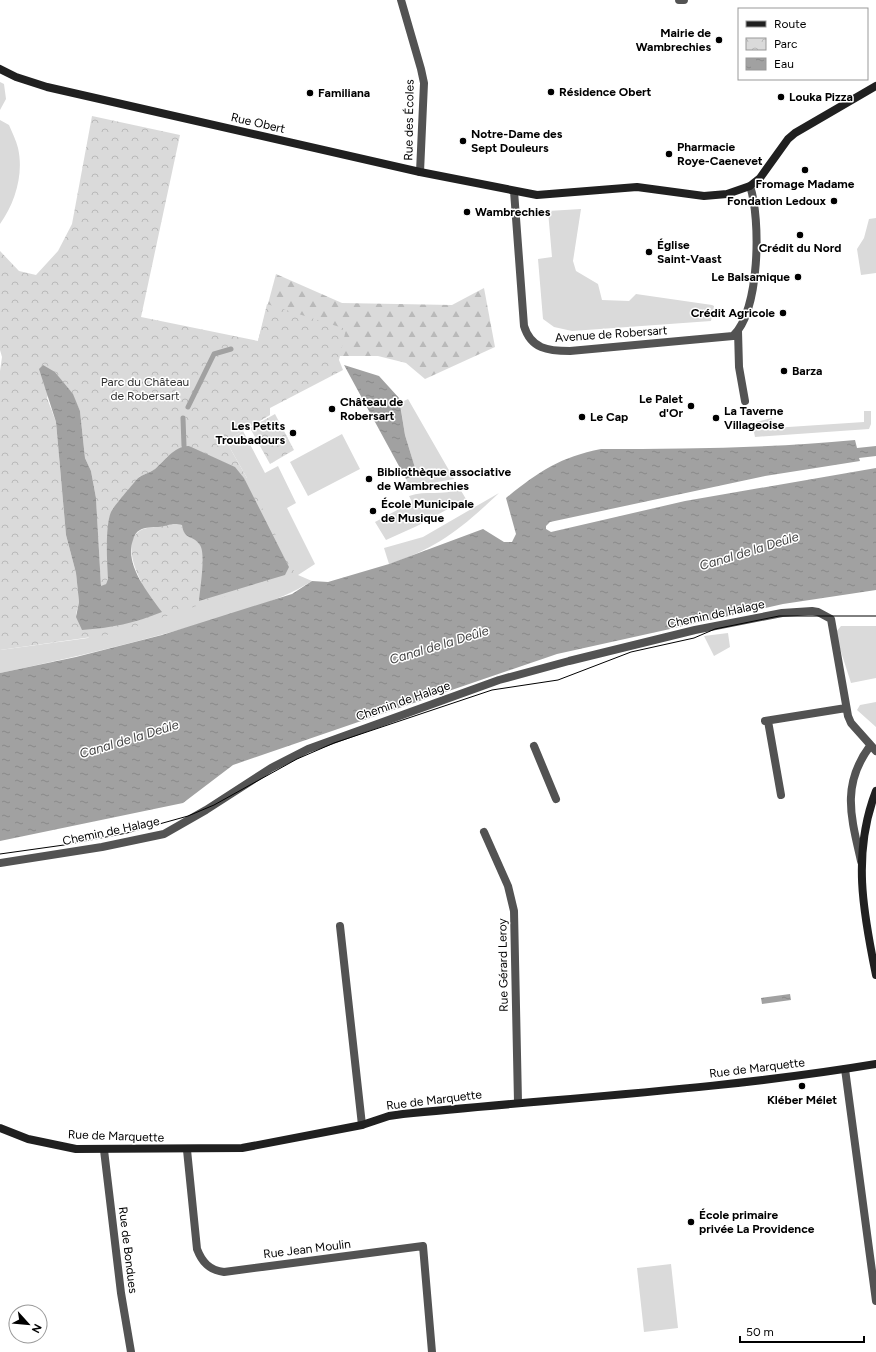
<svg xmlns="http://www.w3.org/2000/svg" width="876" height="1352" font-family="Figtree,sans-serif">
  <style>
    .green { fill: #dadada }
    .forest { fill: url(#forest-firs) }
    .park { fill: url(#park-crowns); fill-rule: evenodd }
    .water { fill: url(#water-ripples) }
    .lines { fill: none; stroke-linecap: round; stroke-linejoin: round }
    .stream { stroke: #a1a1a1; stroke-width: 5 }
    .street { stroke: #535353; stroke-width: 8 }
    .secondary { stroke: #202020; stroke-width: 8 }
    .tram { stroke: #000; stroke-width: 1 }
    .poi-dot { fill: #000; stroke: #fff; stroke-width: 1.5 }
    .labels { text-anchor: middle; dominant-baseline: central; stroke-width: 3; stroke-linejoin: round; paint-order: stroke }
    .poi-label { font-size: 12px; font-weight: bold; fill: #000; stroke: #fff; text-anchor: start }
    .street-label { font-size: 12px; fill: #000; stroke: #fff }
    .park-label { font-size: 12px; fill: #313131; stroke: #fff }
    .water-label { font-size: 13px; font-style: italic; fill: #424242; stroke: #fff }
  </style>
  <defs>
    <pattern id="forest-firs" width="22" height="20" patternUnits="userSpaceOnUse"><rect width="22" height="20" fill="#dadada"/><path d="M5 1l3.5 6h-7zM16 11l3.5 6h-7z" fill="#b9b9b9"/></pattern>
    <pattern id="park-crowns" width="20" height="18" patternUnits="userSpaceOnUse"><rect width="20" height="18" fill="#dadada"/><path d="M2 6a3 3 0 1 1 6 0M12 15a3 3 0 1 1 6 0" fill="none" stroke="#b9b9b9"/></pattern>
    <pattern id="water-ripples" width="26" height="14" patternUnits="userSpaceOnUse"><rect width="26" height="14" fill="#a1a1a1"/><path d="M2 4q2-2 4 0t4 0M15 11q2-2 4 0t4 0" fill="none" stroke="#898989"/></pattern>
  </defs>
  <rect width="100%" height="100%" fill="#fff"/>
  <path class="green" d="M 0,82 L 4,84 L 6,99 L 0,110 Z
    M 0,120 L 9,125 C 12,132 16,140 18,148 C 24,174 15,203 0,224 Z
    M 581,209 L 573,261 L 576,271 L 598,284 L 602,300 L 629,301 L 636,294 L 712,305 L 714,306 L 711,321 L 572,331 L 554,327 L 543,319 L 538,259 L 552,257 L 548,211 Z
    M 876,218 L 876,273 L 861,275 L 857,249 L 864,238 L 869,219 Z
    M 408,399 L 454,479 L 410,487 L 406,479 L 413,476 L 416,471 L 405,435 L 400,403 Z
    M 864,411 L 871,411 L 871,424 L 869,429 L 755,437 L 752,423 L 772,418 L 773,428 L 864,422 Z
    M 243,431 L 265,473 L 278,466 L 296,503 L 287,508 L 315,564 L 298,575 L 312,581 C 282,600 247,609 213,620 C 143,641 72,658 0,673 L 0,650 L 88,638 L 247,478 L 226,441 Z
    M 342,434 L 360,469 L 308,496 L 290,462 Z
    M 460,489 L 466,499 L 417,526 L 386,540 L 375,522 L 412,502 L 409,496 C 426,490 443,496 460,489 Z
    M 499,493 C 462,528 438,548 389,564 L 384,548 L 423,537 Z
    M 841,626 L 876,626 L 876,678 L 851,683 L 835,633 Z
    M 728,633 L 730,647 L 714,656 L 704,636 Z
    M 876,702 L 876,727 L 857,710 L 860,705 Z
    M 671,1264 L 678,1328 L 644,1332 L 637,1268 Z"/>
  <path class="forest" d="M 276,274 L 342,303 L 452,305 L 484,288 L 495,347 L 425,379 L 406,363 L 378,356 L 340,356 L 258,341 Z"/>
  <path class="park" d="M 92,116 L 180,135 L 141,317 L 258,341 L 267,304 L 346,329 L 339,360 L 343,370 L 270,408 L 270,415 L 226,441 L 247,478 L 295,573 L 113,634 L 0,650 L 0,371 L 2,357 L 0,350 L 0,251 L 19,271 L 36,275 L 58,251 L 72,224 ZM 55,372 L 72,394 L 80,411 L 85,458 L 91,471 L 96,498 L 101,587 L 106,584 L 108,579 L 107,541 L 110,516 L 114,508 L 139,477 L 154,470 L 167,457 L 189,446 C 218,466 236,456 253,494 L 232,591 L 200,601 C 200,588 206,554 200,545 C 193,534 184,541 182,524 C 172,522 165,526 155,527 C 116,528 134,571 147,592 C 151,599 157,605 162,612 L 79,621 L 76,614 L 79,602 L 76,573 L 66,535 L 56,422 L 47,398 Z
    M 275,414 L 294,450 L 270,464 L 250,428 Z"/>
  <path class="water" d="M 43,365 L 55,372 L 73,394 L 80,411 L 85,458 L 91,471 L 96,498 L 101,586 L 106,584 L 108,579 C 107,563 105,526 111,512 C 114,506 133,484 138,478 C 143,474 150,473 155,469 C 164,461 176,445 189,446 L 235,467 L 244,478 L 289,567 L 285,575 L 199,601 C 200,588 206,554 200,545 C 193,534 184,541 182,525 C 172,522 168,526 158,527 C 153,527 145,527 140,530 C 136,532 134,536 133,540 C 124,564 148,593 162,612 C 135,623 111,628 82,630 L 76,617 L 79,602 L 76,573 L 66,535 L 56,422 L 39,369 Z
    M 344,365 L 379,376 L 399,398 L 405,435 L 416,471 L 413,476 L 406,479 Z
    M 855,440 L 857,448 L 876,446 L 876,456 L 859,458 L 860,461 L 765,476 L 550,522 L 546,526 L 546,529 L 551,532 L 685,501 L 876,468 L 876,590 L 783,604 L 557,654 L 233,765 L 183,803 L 0,841 L 0,673 L 76,657 L 162,635 L 292,594 L 312,581 L 328,582 L 389,564 L 483,529 L 504,542 L 512,542 L 516,534 L 506,498 C 538,472 560,457 601,449 C 686,449 771,448 855,440 Z
    M 790,994 L 791,1000 L 762,1004 L 761,998 Z"/>
  <g class="lines">
    <path class="stream" d="M 188,407 L 214,354 L 231,349
      M 183,418 L 184,446"/>
    <path class="street" d="M 401,0 L 421,69 L 424,83 L 420,172
      M 679,0 L 684,0
      M 514,191 L 524,326 C 531,349 548,351 570,351 L 733,336 C 760,311 761,219 750,186
      M 738,331 L 739,367 L 745,401
      M 765,721 L 846,708
      M 768,721 L 781,795
      M 534,746 L 556,799
      M 484,832 L 508,886 L 514,911 L 518,1102
      M 861,861 C 851,817 841,785 870,746
      M 0,863 L 102,847 L 164,834 L 206,810 L 271,768 L 308,749 L 499,680 L 569,661 L 695,630 L 782,613 L 812,611 L 818,612 L 831,619 L 848,716 L 851,723 L 876,751
      M 340,926 L 362,1125
      M 845,1069 L 876,1301
      M 104,1150 L 121,1293 L 131,1352
      M 187,1150 L 197,1249 C 202,1262 209,1270 224,1272 L 423,1246 L 432,1352"/>
    <path class="secondary" d="M 0,69 L 16,77 L 47,87 L 420,172 L 537,195 L 637,187 L 704,196 L 727,194 L 750,186 L 760,178 L 788,139 L 795,133 L 876,86
      M 876,791 C 852,853 863,912 876,975
      M 0,1128 L 28,1139 L 76,1149 L 242,1148 L 362,1125 L 389,1116 L 403,1114 C 561,1098 720,1090 876,1064"/>
    <path class="tram" d="M 0,854 L 64,845 L 127,833 L 188,816 L 214,805 L 297,759 L 334,743 L 492,690 L 558,680 L 631,652 L 694,638 L 715,629 L 779,616 L 876,616"/>
  </g>
  <g class="poi-dot">
    <circle cx="719" cy="40" r="4"/>
    <circle cx="551" cy="92" r="4"/>
    <circle cx="310" cy="93" r="4"/>
    <circle cx="781" cy="97" r="4"/>
    <circle cx="463" cy="141" r="4"/>
    <circle cx="669" cy="154" r="4"/>
    <circle cx="805" cy="170" r="4"/>
    <circle cx="834" cy="201" r="4"/>
    <circle cx="467" cy="212" r="4"/>
    <circle cx="800" cy="235" r="4"/>
    <circle cx="649" cy="252" r="4"/>
    <circle cx="798" cy="277" r="4"/>
    <circle cx="783" cy="313" r="4"/>
    <circle cx="784" cy="371" r="4"/>
    <circle cx="691" cy="406" r="4"/>
    <circle cx="332" cy="409" r="4"/>
    <circle cx="582" cy="417" r="4"/>
    <circle cx="716" cy="418" r="4"/>
    <circle cx="293" cy="433" r="4"/>
    <circle cx="369" cy="479" r="4"/>
    <circle cx="373" cy="511" r="4"/>
    <circle cx="802" cy="1086" r="4"/>
    <circle cx="691" cy="1222" r="4"/>
  </g>
  <g class="labels">
    <g class="poi-label">
      <text x="711" y="33" text-anchor="end">Mairie de<tspan x="711" dy="14">Wambrechies</tspan></text>
      <text x="559" y="92">Résidence Obert</text>
      <text x="318" y="93">Familiana</text>
      <text x="789" y="97">Louka Pizza</text>
      <text x="471" y="134">Notre-Dame des<tspan x="471" dy="14">Sept Douleurs</tspan></text>
      <text x="677" y="147">Pharmacie<tspan x="677" dy="14">Roye-Caenevet</tspan></text>
      <text x="805" y="184" text-anchor="middle">Fromage Madame</text>
      <text x="826" y="201" text-anchor="end">Fondation Ledoux</text>
      <text x="475" y="212">Wambrechies</text>
      <text x="657" y="245">Église<tspan x="657" dy="14">Saint-Vaast</tspan></text>
      <text x="800" y="248" text-anchor="middle">Crédit du Nord</text>
      <text x="790" y="277" text-anchor="end">Le Balsamique</text>
      <text x="775" y="313" text-anchor="end">Crédit Agricole</text>
      <text x="792" y="371">Barza</text>
      <text x="683" y="399" text-anchor="end">Le Palet<tspan x="683" dy="14">d'Or</tspan></text>
      <text x="340" y="402">Château de<tspan x="340" dy="14">Robersart</tspan></text>
      <text x="724" y="411">La Taverne<tspan x="724" dy="14">Villageoise</tspan></text>
      <text x="590" y="417">Le Cap</text>
      <text x="285" y="426" text-anchor="end">Les Petits<tspan x="285" dy="14">Troubadours</tspan></text>
      <text x="377" y="472">Bibliothèque associative<tspan x="377" dy="14">de Wambrechies</tspan></text>
      <text x="381" y="504">École Municipale<tspan x="381" dy="14">de Musique</tspan></text>
      <text x="802" y="1100" text-anchor="middle">Kléber Mélet</text>
      <text x="699" y="1215">École primaire<tspan x="699" dy="14">privée La Providence</tspan></text>
    </g>
    <g class="street-label">
      <text transform="translate(409 120) rotate(-89)">Rue des Écoles</text>
      <text transform="translate(258 123) rotate(13)">Rue Obert</text>
      <text transform="translate(611 334) rotate(-4)">Avenue de Robersart</text>
      <text transform="translate(716 614) rotate(-12)">Chemin de Halage</text>
      <text transform="translate(403 701) rotate(-19)">Chemin de Halage</text>
      <text transform="translate(111 831) rotate(-12)">Chemin de Halage</text>
      <text transform="translate(503 965) rotate(-91)">Rue Gérard Leroy</text>
      <text transform="translate(757 1068) rotate(-7)">Rue de Marquette</text>
      <text transform="translate(434 1100) rotate(-7)">Rue de Marquette</text>
      <text transform="translate(116 1136) rotate(2)">Rue de Marquette</text>
      <text transform="translate(307 1249) rotate(-7)">Rue Jean Moulin</text>
      <text transform="translate(128 1250) rotate(83)">Rue de Bondues</text>
    </g>
    <g class="park-label">
      <text x="145" y="382">Parc du Château<tspan x="145" dy="14">de Robersart</tspan></text>
    </g>
    <g class="water-label">
      <text transform="translate(749 551) rotate(-17)">Canal de la Deûle</text>
      <text transform="translate(439 645) rotate(-17)">Canal de la Deûle</text>
      <text transform="translate(129 739) rotate(-17)">Canal de la Deûle</text>
    </g>
  </g>
  <rect x="738" y="8" width="130" height="72" fill="#ffffff" stroke="#999999"/>
  <rect x="746" y="21" width="20" height="6" fill="#202020" stroke="#999999"/>
  <text x="774" y="28" font-size="12" fill="#000000">Route</text>
  <rect x="746" y="38" width="20" height="12" fill="url(#park-crowns)" stroke="#999999"/>
  <text x="774" y="48" font-size="12" fill="#000000">Parc</text>
  <rect x="746" y="58" width="20" height="12" fill="url(#water-ripples)" stroke="#999999"/>
  <text x="774" y="68" font-size="12" fill="#000000">Eau</text>
  <g transform="translate(28 1324) rotate(117)"><circle r="19" fill="#ffffff" stroke="#999999"/>
  <path d="M0-3L7 15L0 10L-7 15Z" fill="#000000"/>
  <text y="-6" font-size="11" font-weight="bold" text-anchor="middle" fill="#000000">N</text>
  </g>
  <path d="M740 1336v6h124v-6" fill="none" stroke="#000000" stroke-width="2"/>
  <text x="746" y="1336" font-size="12" fill="#000000" stroke="#ffffff" stroke-width="3" paint-order="stroke">50 m</text>
</svg>
